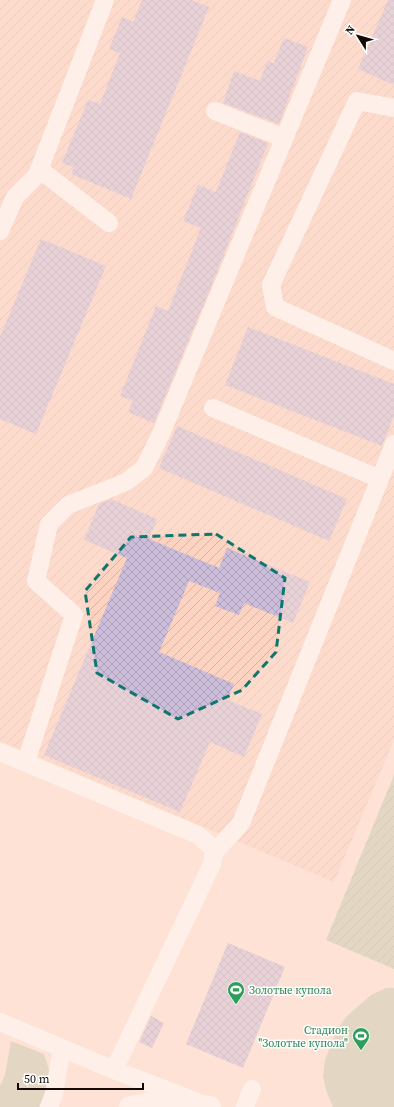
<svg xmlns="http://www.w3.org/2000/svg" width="394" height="1107" font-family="'Source Serif 4',serif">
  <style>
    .industrial { fill: url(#industrial-furrows) }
    .green { fill: #c4cbad }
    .garden { fill: url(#garden-furrows) }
    .building { fill: url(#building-cross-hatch) }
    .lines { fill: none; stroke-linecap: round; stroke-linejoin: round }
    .minor { stroke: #fff; stroke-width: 18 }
    .major { stroke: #fff; stroke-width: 22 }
    .marked { fill: none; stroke: #0f766e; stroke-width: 3; stroke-dasharray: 8 5; stroke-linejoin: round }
    .labels { text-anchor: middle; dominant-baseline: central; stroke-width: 3; stroke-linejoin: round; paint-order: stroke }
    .leisure-label { font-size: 11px; fill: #27864d; stroke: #fff; text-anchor: start }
  </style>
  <defs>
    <pattern id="industrial-furrows" width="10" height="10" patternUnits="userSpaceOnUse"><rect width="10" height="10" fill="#fcd2c0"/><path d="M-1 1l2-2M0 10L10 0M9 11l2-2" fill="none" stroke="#d7b3a4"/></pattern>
    <pattern id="garden-furrows" width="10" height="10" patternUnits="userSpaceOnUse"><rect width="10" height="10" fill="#c4cbad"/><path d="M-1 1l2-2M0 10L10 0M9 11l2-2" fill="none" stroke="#a8ad93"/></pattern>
    <pattern id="building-cross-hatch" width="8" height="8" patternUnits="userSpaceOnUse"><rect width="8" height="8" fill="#ccbdda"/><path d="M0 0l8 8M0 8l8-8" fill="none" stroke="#aea1ba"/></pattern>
  </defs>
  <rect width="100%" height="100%" fill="#fde2d5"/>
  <path class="industrial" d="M 0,0 L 394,0 L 394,740 L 334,882 L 0,741 Z"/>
  <path class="green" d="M 386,988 L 394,988 L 394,1107 L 333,1107 L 326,1090 L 323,1076 L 325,1060 L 338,1028 L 347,1016 L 371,995 Z
    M 11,1041 L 44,1054 L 52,1079 L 39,1107 L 0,1107 L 0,1086 L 5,1075 Z"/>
  <path class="garden" d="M 394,775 L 394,969 L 326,940 Z"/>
  <path class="building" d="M 142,0 L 191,0 L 209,7 L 131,199 L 71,174 L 74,167 L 62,163 L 88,100 L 100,104 L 120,53 L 109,49 L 122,17 L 133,22 Z
    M 388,0 L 394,0 L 394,85 L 358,69 Z
    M 284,38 L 308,47 L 279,124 L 223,103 L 234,71 L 260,81 L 267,61 L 274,63 Z
    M 240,132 L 268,143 L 213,282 L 154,423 L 128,412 L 133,401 L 120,396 L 156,306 L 168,311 L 201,228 L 183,221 L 198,185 L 216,192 Z
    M 41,239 L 106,266 L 36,434 L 0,419 L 0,337 Z
    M 248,327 L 394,384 L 394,416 L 382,446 L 225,385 Z
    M 177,426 L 347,499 L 329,541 L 159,468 Z
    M 111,499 L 157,519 L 149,539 L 219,568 L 227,548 L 310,582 L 293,623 L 244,603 L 239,615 L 215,606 L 220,593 L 189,581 L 159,652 L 234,684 L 227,700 L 262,714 L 244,757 L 210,742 L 180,812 L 44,755 L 127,558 L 84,540 L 99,504 Z
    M 228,943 L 285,967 L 243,1068 L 186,1044 Z
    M 151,1016 L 164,1023 L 152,1048 L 139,1042 Z"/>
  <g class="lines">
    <path class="minor" d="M 394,108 L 357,101 L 271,285 L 275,307 L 394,361
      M 215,111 L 284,138
      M 39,169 L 109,223
      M 0,231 L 15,197 L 37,175 L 105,0
      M 213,408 L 380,479
      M 0,752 L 198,835 L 214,849 L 212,864 L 114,1070
      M 26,762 L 74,615 L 36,581 L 49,524 L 68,505 L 126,482 L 144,468 L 160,436 L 342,0
      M 214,853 L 241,823 L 394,444
      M 0,1022 L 114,1070 L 195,1101
      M 49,1107 L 54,1094 L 62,1048
      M 245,1107 L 252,1089"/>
    <path class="major" d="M 130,1107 L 158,1102 L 210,1107"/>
  </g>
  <path d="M0 0H394V1107H0ZM 216,534 L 285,578 L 276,652 L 242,690 L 178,719 L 97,673 L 85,591 L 131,537 Z" fill="#fde2d5" fill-opacity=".55" fill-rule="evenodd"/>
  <path class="marked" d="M 216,534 L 285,578 L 276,652 L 242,690 L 178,719 L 97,673 L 85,591 L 131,537 Z"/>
  <defs>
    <symbol id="stadium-pin" viewBox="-11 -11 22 30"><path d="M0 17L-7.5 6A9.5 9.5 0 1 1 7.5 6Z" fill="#2e9e5b" stroke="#fff"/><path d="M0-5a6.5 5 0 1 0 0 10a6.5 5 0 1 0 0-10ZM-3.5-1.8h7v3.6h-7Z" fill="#fff"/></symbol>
  </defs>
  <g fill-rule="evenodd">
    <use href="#stadium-pin" x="226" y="980" width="20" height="27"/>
    <use href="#stadium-pin" x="351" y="1026" width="20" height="27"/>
  </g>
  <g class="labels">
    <g class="leisure-label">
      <text x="249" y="990">Золотые купола</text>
      <text x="348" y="1030" text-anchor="end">Стадион<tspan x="348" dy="13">"Золотые купола"</tspan></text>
    </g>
  </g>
  <g transform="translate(358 36) rotate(307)" stroke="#ffffff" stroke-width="3" paint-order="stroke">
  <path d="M0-3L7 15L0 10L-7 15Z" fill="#140905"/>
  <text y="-6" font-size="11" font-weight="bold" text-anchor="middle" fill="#140905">N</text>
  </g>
  <path d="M18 1083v6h125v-6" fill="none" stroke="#140905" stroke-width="2"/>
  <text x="24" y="1083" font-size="12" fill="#140905" stroke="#ffffff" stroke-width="3" paint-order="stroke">50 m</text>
</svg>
